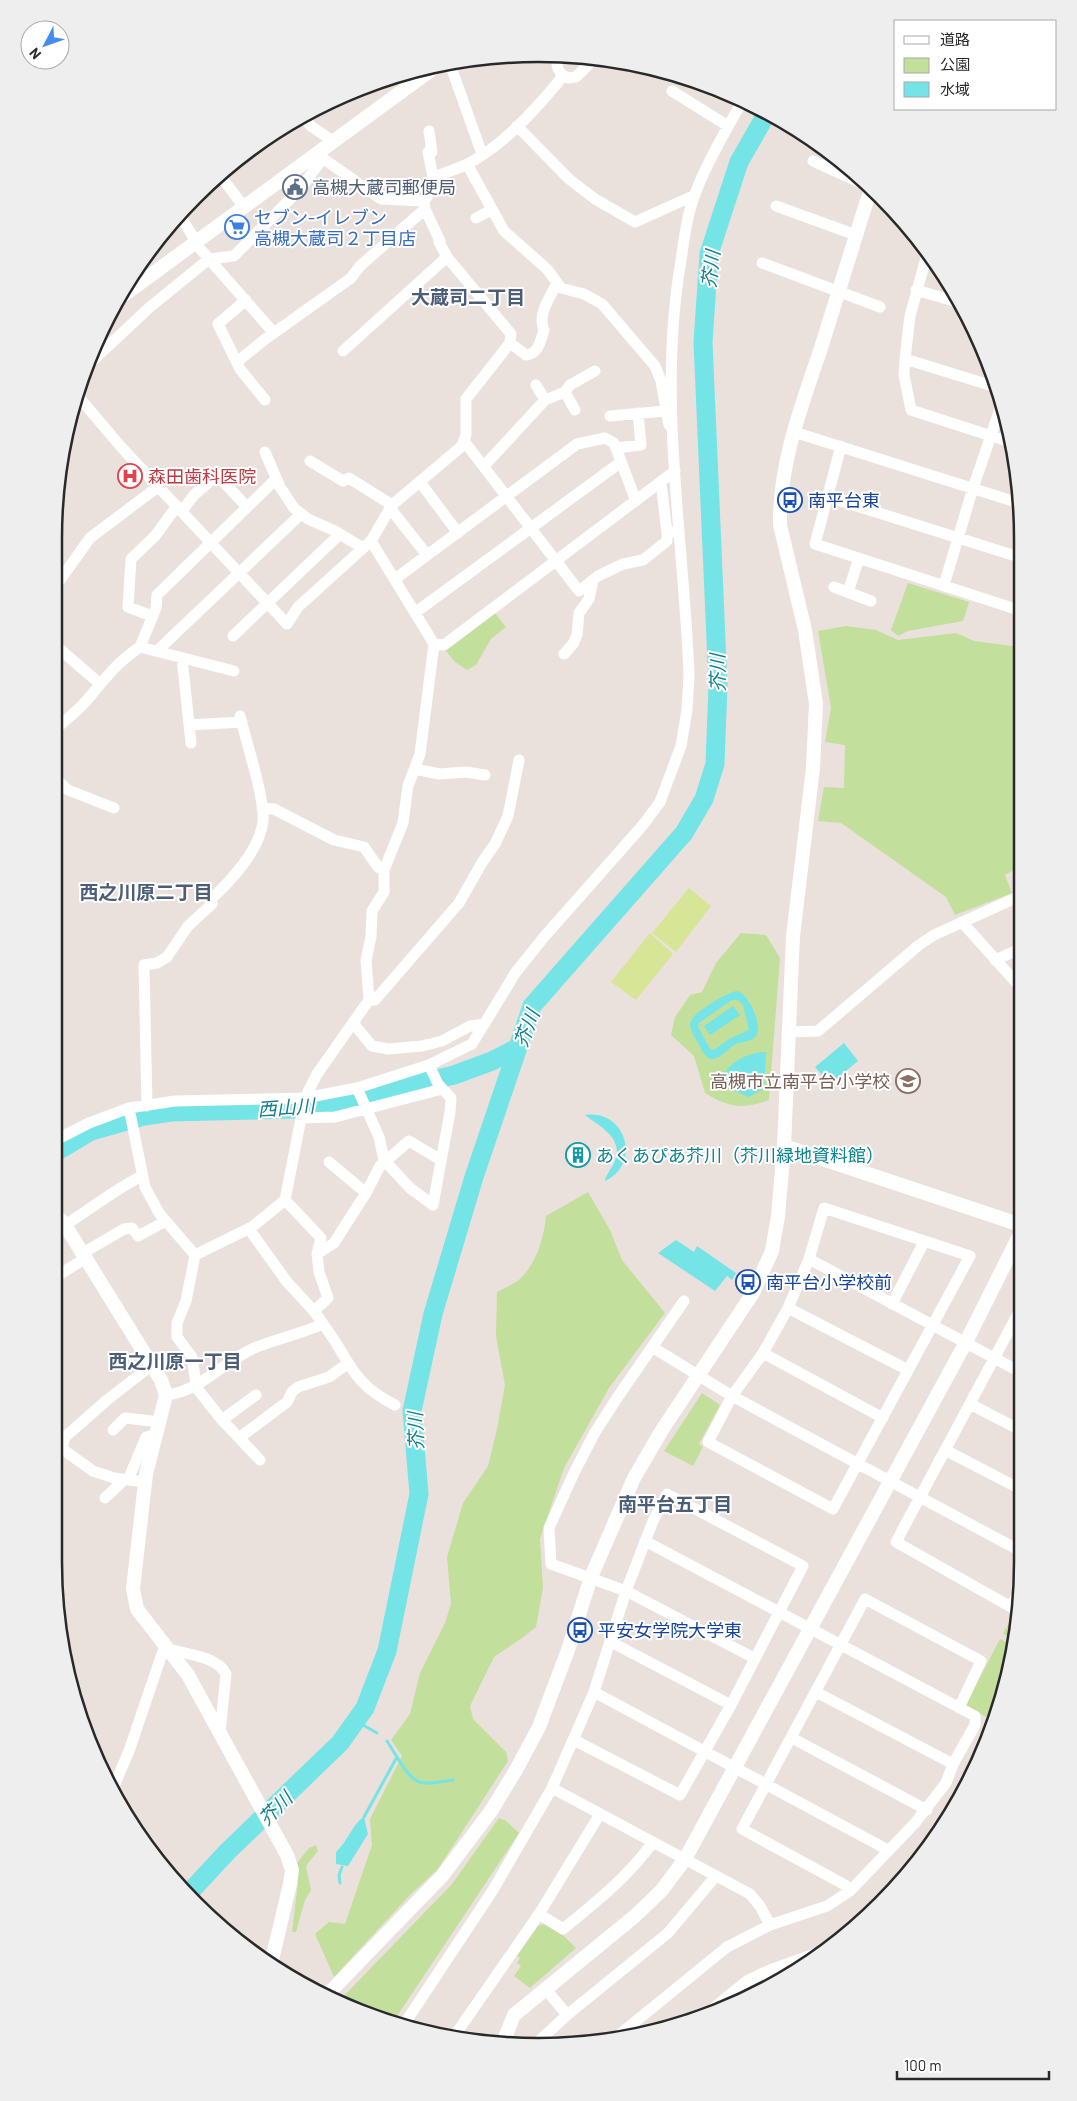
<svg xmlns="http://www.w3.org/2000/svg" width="1077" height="2101" font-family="Barlow,'Noto Sans JP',sans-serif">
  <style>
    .green { fill: #c2df9b }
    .pitch { fill: #d7e597 }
    .water { fill: #74e4e7; fill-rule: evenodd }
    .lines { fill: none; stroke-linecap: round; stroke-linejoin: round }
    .stream { stroke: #74e4e7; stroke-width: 3 }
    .river { stroke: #74e4e7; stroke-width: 19 }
    .minor { stroke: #fff; stroke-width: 11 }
    .tertiary { stroke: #fff; stroke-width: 14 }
    .labels { text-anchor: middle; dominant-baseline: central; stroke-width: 4; stroke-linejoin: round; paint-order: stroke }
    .service-label { font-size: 18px; fill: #4e5e75; stroke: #fff; text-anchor: start }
    .shop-label { font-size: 18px; fill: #366cbe; stroke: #fff; text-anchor: start }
    .health-label { font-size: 18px; fill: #be3a42; stroke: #fff; text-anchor: start }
    .transit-label { font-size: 18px; fill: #164399; stroke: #fff; text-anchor: start }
    .education-label { font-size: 18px; fill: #785e54; stroke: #fff; text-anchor: end }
    .culture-label { font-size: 18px; fill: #0d838f; stroke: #fff; text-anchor: start }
    .water-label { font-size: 19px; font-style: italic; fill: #157f8c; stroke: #fff }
    .neighbourhood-label { font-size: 19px; font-weight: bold; fill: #4c5e77; stroke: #fff }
    .rim { fill: none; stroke: #292929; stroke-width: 2.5 }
  </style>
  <rect width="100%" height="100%" fill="#ebe1dc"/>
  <path class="green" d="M 908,583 L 969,602 L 963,621 L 908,631 L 898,636 L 891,630 Z
    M 494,612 L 506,627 L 491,639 L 476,665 L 467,670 L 455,662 L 445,650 Z
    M 846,626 L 876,630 L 898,640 L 956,633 L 974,641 L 1020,647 L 1020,867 L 1005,875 L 1012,893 L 955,915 L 946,897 L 841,823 L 818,821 L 824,787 L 844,788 L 845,745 L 825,742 L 831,708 L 818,631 Z
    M 741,933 L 766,935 L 780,958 L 769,1100 C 744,1110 727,1107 705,1093 L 694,1056 L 671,1035 L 675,1017 L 690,995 L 702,992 L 716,963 Z
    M 588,1192 L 610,1230 L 622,1260 L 665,1313 L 609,1388 L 564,1468 L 540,1539 L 543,1588 L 536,1627 L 522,1638 L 494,1657 L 470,1706 L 473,1719 L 506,1752 L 508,1761 L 438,1869 L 410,1895 L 334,1977 L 315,1934 L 329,1922 L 345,1924 L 372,1845 L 370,1819 L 402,1756 L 391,1740 L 410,1714 L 420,1673 L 445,1623 L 451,1604 L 447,1557 L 463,1503 L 488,1466 L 497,1429 L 505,1385 L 496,1336 L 497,1292 C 504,1288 515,1284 521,1278 C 537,1262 544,1237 546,1216 Z
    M 702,1393 L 720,1405 L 699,1444 L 703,1447 L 693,1466 L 664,1451 Z
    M 1022,1598 L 1015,1640 L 1003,1634 Z
    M 1000,1639 L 1014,1646 L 1007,1688 L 994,1721 L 965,1706 Z
    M 499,1818 L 506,1821 L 519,1833 L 395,2019 L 341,1999 L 452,1884 Z
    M 316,1845 L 318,1851 L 306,1866 L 311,1890 L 305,1900 L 296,1932 L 292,1932 L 298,1883 L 297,1863 L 309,1848 Z
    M 544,1924 L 564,1936 L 576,1948 L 530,1988 L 514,1976 L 521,1966 L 517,1963 L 520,1958 L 517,1956 L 538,1926 Z"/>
  <path class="pitch" d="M 689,888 L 711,906 L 676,952 L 652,933 Z
    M 650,933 L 673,954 L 636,1000 L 611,982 Z"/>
  <path class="water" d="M 737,991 C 749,994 761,1022 757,1034 C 754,1042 743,1041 736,1044 C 727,1048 721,1060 710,1059 C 704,1055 701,1049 698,1043 C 695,1037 688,1029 691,1021 C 694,1012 728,992 737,991 ZM 732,1000 L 738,1000 L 743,1005 L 749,1030 L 729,1039 L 714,1050 L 710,1049 L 698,1027 L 699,1023 Z
    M 733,1006 L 740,1015 L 710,1035 L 704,1026 Z
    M 844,1043 L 858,1061 L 830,1084 L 815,1067 Z
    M 766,1052 L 764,1088 L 749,1097 L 718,1084 C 727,1064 744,1053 766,1052 Z
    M 585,1115 C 626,1109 642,1164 605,1181 C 606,1174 613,1167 616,1158 C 622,1136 597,1125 585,1115 Z
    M 676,1240 L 694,1252 L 697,1246 L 736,1273 L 732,1280 L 727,1276 L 715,1291 L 658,1253 Z
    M 364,1817 L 368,1834 L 348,1866 L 336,1864 L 336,1852 C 349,1840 352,1824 364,1817 Z"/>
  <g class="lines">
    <path class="stream" d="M 356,1721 L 377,1733
      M 397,1757 C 416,1788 419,1785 453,1780
      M 364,1817 L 397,1757 L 387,1741
      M 340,1883 L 339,1875 L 342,1867"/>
    <path class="river" d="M 54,1153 L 91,1131 L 144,1116 L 171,1112 L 294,1109 L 334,1103 L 454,1075 L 492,1061 L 517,1048
      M 188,1894 L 227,1852 L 340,1743 L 365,1708 L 387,1651 L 419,1494 L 412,1411 L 433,1314 L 474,1177 L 532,1006 L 684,833 L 704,799 L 715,764 L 718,686 L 703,342 L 709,254 L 739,162 L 767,113"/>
    <path class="minor" d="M 558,55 C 555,65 558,74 568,78 L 576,77 L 594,59
      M 450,64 L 482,154
      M 672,91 L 728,126
      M 302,116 L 312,127 L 333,141
      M 517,126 L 569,179 L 595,199 L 635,222 L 695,195
      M 318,155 L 381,199 L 424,201
      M 813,161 L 870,187
      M 467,164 L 504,231 L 547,269 L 561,288 L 584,294 L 602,304 L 655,366 L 661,381 L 669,425
      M 219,174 L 244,207
      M 433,177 C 444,173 455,170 465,165 C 502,148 538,107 563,76
      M 776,206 L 856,235
      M 180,215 L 196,242
      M 476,218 L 491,210
      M 195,243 L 274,333
      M 928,251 L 910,316 L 905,359 L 996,387
      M 762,263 L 880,307
      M 916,290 L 957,302
      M 246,300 L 218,324 L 240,369 L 265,400
      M 510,343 L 526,355 C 539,354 540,341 544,330 C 537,315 550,297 557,283
      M 343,351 L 447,257
      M 905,359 L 904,375 L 911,410 L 1010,442
      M 237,362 L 264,340 L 351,278 L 360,266 L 425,209
      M 89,364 L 150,307 L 209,259 L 234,256 L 301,188 L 323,158
      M 536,385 L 545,400
      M 565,392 L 575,410
      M 77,395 L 122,448 L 287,624 L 298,607 L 371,541 L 392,505 L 462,446 L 466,435 L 466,399 L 510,343 L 511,334 L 447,257 L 439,242 L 440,241 L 425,209 L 424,201 L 431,191 L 433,177 L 428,152 L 432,152 L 429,131
      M 610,416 L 665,411
      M 794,432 L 1019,503
      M 464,441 L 579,591 L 598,576 L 623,564 L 643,560 L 667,541 L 667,533 L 679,531
      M 841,446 L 815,544 L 1019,610
      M 616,448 L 641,445 L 638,413
      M 265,452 L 280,487 L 294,508 L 308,519 L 335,531 L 363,548
      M 310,461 L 343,481 L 349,478 L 392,505
      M 484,466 L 545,400 L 565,392 L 570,385 L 595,371
      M 420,482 L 458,533
      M 661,482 L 667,533
      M 828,497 L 1019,557
      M 390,508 L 427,555
      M 182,511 L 194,495 L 217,475 L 247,507
      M 395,579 L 577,444 L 605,438 L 614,443 L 636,501
      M 944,585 L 973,488 L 1001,406
      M 55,587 L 90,538 L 159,486
      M 834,587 L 871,601
      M 848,592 L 859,558
      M 416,612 L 621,462
      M 152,616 L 128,607 L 131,559 L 155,536 L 177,506
      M 233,636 L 340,534
      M 434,644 L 444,645 L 675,471
      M 55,645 L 99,683
      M 140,647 L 156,608 L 157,595 L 276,479
      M 157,651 L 301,514
      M 564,654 L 573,644 L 577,635 L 579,613 L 589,599 L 593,580
      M 182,658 L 191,743
      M 189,725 L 242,722
      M 55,730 C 65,720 78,711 87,700 C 103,681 118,661 140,647 L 234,671
      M 415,769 L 439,774 L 466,772 L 485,775
      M 55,778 L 68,790 L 114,808
      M 262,808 L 274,809 L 334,840 L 364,847 L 378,867 L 384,870
      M 962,922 L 1021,988
      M 995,960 L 1020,949
      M 369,1000 L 375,1000 L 459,903 L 483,861 L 495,844 L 508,816 L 519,760
      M 353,1023 L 372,1046 L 388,1049 L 422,1046 L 442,1041 L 470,1026 L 484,1024
      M 787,1032 L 818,1031 L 919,945 L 934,935 L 1020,896
      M 357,1088 L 379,1137 L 384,1160 L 410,1188 L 433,1205 L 450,1112 L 451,1098 L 438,1084 L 429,1065
      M 147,1106 L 144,965 L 157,963 L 167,957 L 188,926 L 212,904 L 210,900 C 230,882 260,850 263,821 C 265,799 246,741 240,716
      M 129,1108 L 145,1187 L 159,1213 L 195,1255 L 186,1301 L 177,1323 L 177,1337 L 192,1357 L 196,1384 L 199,1391 L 222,1420 L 260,1460
      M 301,1118 L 335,1117 L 442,1089
      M 54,1141 L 89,1123 L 129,1108 L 175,1101 L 305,1098 L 357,1088 L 429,1065 L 472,1044 L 516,972 L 544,937 L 643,825 L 660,802 L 681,746 L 687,710 L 689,675 C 684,539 657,396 681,261 C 684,239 687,215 695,194 C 707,162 726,130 743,100
      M 329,1162 L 366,1193
      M 824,1208 L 970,1256 L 833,1509 L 708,1442 L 732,1396 L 763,1353 L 788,1308 L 809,1259 Z
      M 65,1225 C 91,1209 115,1189 142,1176
      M 249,1229 L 287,1282 L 314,1311
      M 83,1253 L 124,1229 L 132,1228 L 138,1236 L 166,1221
      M 317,1254 L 334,1243 L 366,1193 L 380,1166 L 409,1141 L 441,1160
      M 195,1255 L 252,1227 L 285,1200
      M 809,1259 L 1022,1373
      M 54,1278 L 86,1258
      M 684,1301 L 617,1398 L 594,1434 L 574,1473 L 549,1528 L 551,1564 L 626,1591 L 754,1658
      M 892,1304 L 924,1242
      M 788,1308 L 908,1370
      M 1021,1308 L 896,1542 L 1011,1607 L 1022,1586
      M 323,1324 C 350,1359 350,1383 395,1405
      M 652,1347 L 732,1396 L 1022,1552
      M 763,1353 L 883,1418
      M 166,1395 C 200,1392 224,1361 254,1348 C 276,1339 300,1334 323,1324 L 314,1311 L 328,1298 L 319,1272 L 317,1254 L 321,1238 L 285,1200 L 305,1098 L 317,1074 L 369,1000 L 366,960 L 371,937 L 372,911 L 384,892 L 384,870 L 403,823 L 408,786 L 420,754 L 434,644 L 371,541
      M 970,1404 L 1022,1431
      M 222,1420 L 256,1395
      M 113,1430 L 125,1418 L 160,1422
      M 239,1438 L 287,1402 L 292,1392 L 298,1387 L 329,1377 L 347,1364
      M 54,1443 L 93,1471 L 114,1478 L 145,1482
      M 62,1448 L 65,1437 L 107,1400 L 152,1365
      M 945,1450 L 1022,1490
      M 128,1480 L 146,1437 L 157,1434
      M 105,1498 L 125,1479
      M 611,1642 L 731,1705
      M 168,1649 C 186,1654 217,1656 226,1674 L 220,1733
      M 594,1692 L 888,1850
      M 816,1692 L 953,1764
      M 792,1738 L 927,1810
      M 115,1784 L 129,1751 L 165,1645
      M 552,1788 L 750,1894 L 760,1906 L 770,1925
      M 850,1891 L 845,1885 L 742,1829 L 865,1599 L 981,1661 L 959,1708
      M 539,1914 L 563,1929 C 596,1902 628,1877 653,1842
      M 748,1982 L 759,1994
      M 545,1988 L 567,2015
      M 405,2023 L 493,1890 L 552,1788 L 594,1692 L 626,1591 L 653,1521 L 667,1494 L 803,1566 L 731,1705 L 680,1795 L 574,1740
      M 453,2038 L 539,1914 L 600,1814
      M 614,2039 L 727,1947 L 770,1925 L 827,1906 L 850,1891 L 915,1823 L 946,1783 L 953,1764 L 975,1725 L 975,1716 L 645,1541
      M 539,2041 L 567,2015 L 668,1933 L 715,1877"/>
    <path class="tertiary" d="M 121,297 L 435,67
      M 784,1146 L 1021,1225
      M 54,1213 L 65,1225 L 161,1380 L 166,1395 L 146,1474 L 133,1589 L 137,1609 L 188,1675 L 287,1855 L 292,1870 L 290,1884 L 271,1964
      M 328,1994 L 442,1876 L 491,1811 L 516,1770 L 539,1727 L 568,1650 L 591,1577 L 634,1478 L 662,1430 L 753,1293 L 772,1251 L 778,1216 L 784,1146 L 793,936 L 813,768 L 816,704 L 805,630 L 780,525 C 779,463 802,405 821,348 C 838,294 854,241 871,188
      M 716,2008 L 748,1982 L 771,1971 L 830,1950
      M 504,2040 L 514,2015 L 635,1916 L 662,1890 L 685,1859 L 966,1342 L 1021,1232"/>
  </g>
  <defs>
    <symbol id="civic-ring" viewBox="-11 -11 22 22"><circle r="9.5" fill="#fff" stroke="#5c6f8a" stroke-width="1.5"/><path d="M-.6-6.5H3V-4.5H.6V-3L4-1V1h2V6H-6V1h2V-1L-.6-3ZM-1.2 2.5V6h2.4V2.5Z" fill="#5c6f8a"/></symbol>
    <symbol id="supermarket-ring" viewBox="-11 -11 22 22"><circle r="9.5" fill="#fff" stroke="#3f7fe0" stroke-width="1.5"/><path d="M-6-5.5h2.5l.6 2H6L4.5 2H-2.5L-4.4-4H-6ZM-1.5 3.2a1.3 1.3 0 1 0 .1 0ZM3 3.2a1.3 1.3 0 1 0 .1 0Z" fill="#3f7fe0"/></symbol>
    <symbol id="hospital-ring" viewBox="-11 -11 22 22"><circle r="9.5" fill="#fff" stroke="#e0444e" stroke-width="1.5"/><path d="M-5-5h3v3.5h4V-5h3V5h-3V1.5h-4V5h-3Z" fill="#e0444e"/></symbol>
    <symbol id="bus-ring" viewBox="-11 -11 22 22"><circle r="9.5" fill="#fff" stroke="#1a4fb4" stroke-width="1.5"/><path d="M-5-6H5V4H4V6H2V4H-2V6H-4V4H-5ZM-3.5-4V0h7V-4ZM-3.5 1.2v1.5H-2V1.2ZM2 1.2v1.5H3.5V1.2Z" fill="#1a4fb4"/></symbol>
    <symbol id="school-ring" viewBox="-11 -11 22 22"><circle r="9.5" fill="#fff" stroke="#8d6e63" stroke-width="1.5"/><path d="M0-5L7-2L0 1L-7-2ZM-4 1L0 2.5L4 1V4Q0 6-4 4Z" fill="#8d6e63"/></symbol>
    <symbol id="building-ring" viewBox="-11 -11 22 22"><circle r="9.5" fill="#fff" stroke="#0f9aa8" stroke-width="1.5"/><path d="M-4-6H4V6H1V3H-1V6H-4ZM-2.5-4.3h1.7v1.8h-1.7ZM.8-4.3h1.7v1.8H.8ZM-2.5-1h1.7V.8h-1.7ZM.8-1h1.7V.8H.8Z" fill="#0f9aa8"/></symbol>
  </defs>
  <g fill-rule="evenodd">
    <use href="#civic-ring" x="281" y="173" width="28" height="28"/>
    <use href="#supermarket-ring" x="223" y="213" width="28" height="28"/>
    <use href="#hospital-ring" x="116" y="462" width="28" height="28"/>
    <use href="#bus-ring" x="776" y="486" width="28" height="28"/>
    <use href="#school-ring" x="894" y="1067" width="28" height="28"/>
    <use href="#building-ring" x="564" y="1141" width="28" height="28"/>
    <use href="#bus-ring" x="734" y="1268" width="28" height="28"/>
    <use href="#bus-ring" x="566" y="1616" width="28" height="28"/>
  </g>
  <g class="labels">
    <g class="service-label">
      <text x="312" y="187">高槻大蔵司郵便局</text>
    </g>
    <g class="shop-label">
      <text x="254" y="217">セブン-イレブン<tspan x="254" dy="21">高槻大蔵司２丁目店</tspan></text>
    </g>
    <g class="health-label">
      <text x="148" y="476">森田歯科医院</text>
    </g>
    <g class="transit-label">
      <text x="808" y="500">南平台東</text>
      <text x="766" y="1282">南平台小学校前</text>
      <text x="598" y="1630">平安女学院大学東</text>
    </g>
    <g class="education-label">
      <text x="890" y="1081">高槻市立南平台小学校</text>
    </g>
    <g class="culture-label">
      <text x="596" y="1155">あくあぴあ芥川（芥川緑地資料館）</text>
    </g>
    <g class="water-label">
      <text transform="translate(710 269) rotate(-83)">芥川</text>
      <text transform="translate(717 673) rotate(-91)">芥川</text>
      <text transform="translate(526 1028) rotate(-69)">芥川</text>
      <text transform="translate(286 1107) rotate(-4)">西山川</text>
      <text transform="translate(415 1431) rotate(-92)">芥川</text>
      <text transform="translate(275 1808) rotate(-45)">芥川</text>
    </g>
    <g class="neighbourhood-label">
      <text x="468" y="296">大蔵司二丁目</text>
      <text x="146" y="891">西之川原二丁目</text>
      <text x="175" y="1360">西之川原一丁目</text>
      <text x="675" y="1503">南平台五丁目</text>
    </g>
  </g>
  <path d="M0 0H1077V2101H0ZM538 62H538A476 476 0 0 1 1014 538V1562A476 476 0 0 1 538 2038H538A476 476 0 0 1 62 1562V538A476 476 0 0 1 538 62Z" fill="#eee" fill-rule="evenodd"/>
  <path class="rim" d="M538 62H538A476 476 0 0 1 1014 538V1562A476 476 0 0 1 538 2038H538A476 476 0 0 1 62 1562V538A476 476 0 0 1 538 62Z"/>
  <rect x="894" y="20" width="162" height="90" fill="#ffffff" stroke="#a9a9a9"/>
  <rect x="904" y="36" width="25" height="8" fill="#ffffff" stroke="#a9a9a9"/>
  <text x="940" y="45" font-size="15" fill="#292929">道路</text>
  <rect x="904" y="58" width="25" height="15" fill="#c2df9b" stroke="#a9a9a9"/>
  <text x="940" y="70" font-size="15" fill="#292929">公園</text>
  <rect x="904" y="82" width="25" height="15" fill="#74e4e7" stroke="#a9a9a9"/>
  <text x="940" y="95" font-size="15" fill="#292929">水域</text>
  <g transform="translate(45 45) rotate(229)"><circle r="24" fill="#ffffff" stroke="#a9a9a9"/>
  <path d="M0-4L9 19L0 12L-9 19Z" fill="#448def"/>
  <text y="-8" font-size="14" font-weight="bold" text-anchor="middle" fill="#292929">N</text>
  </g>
  <path d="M897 2071v8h152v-8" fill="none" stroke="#292929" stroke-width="2.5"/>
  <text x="904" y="2071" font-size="15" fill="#292929" stroke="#ffffff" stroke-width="4" paint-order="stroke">100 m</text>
</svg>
